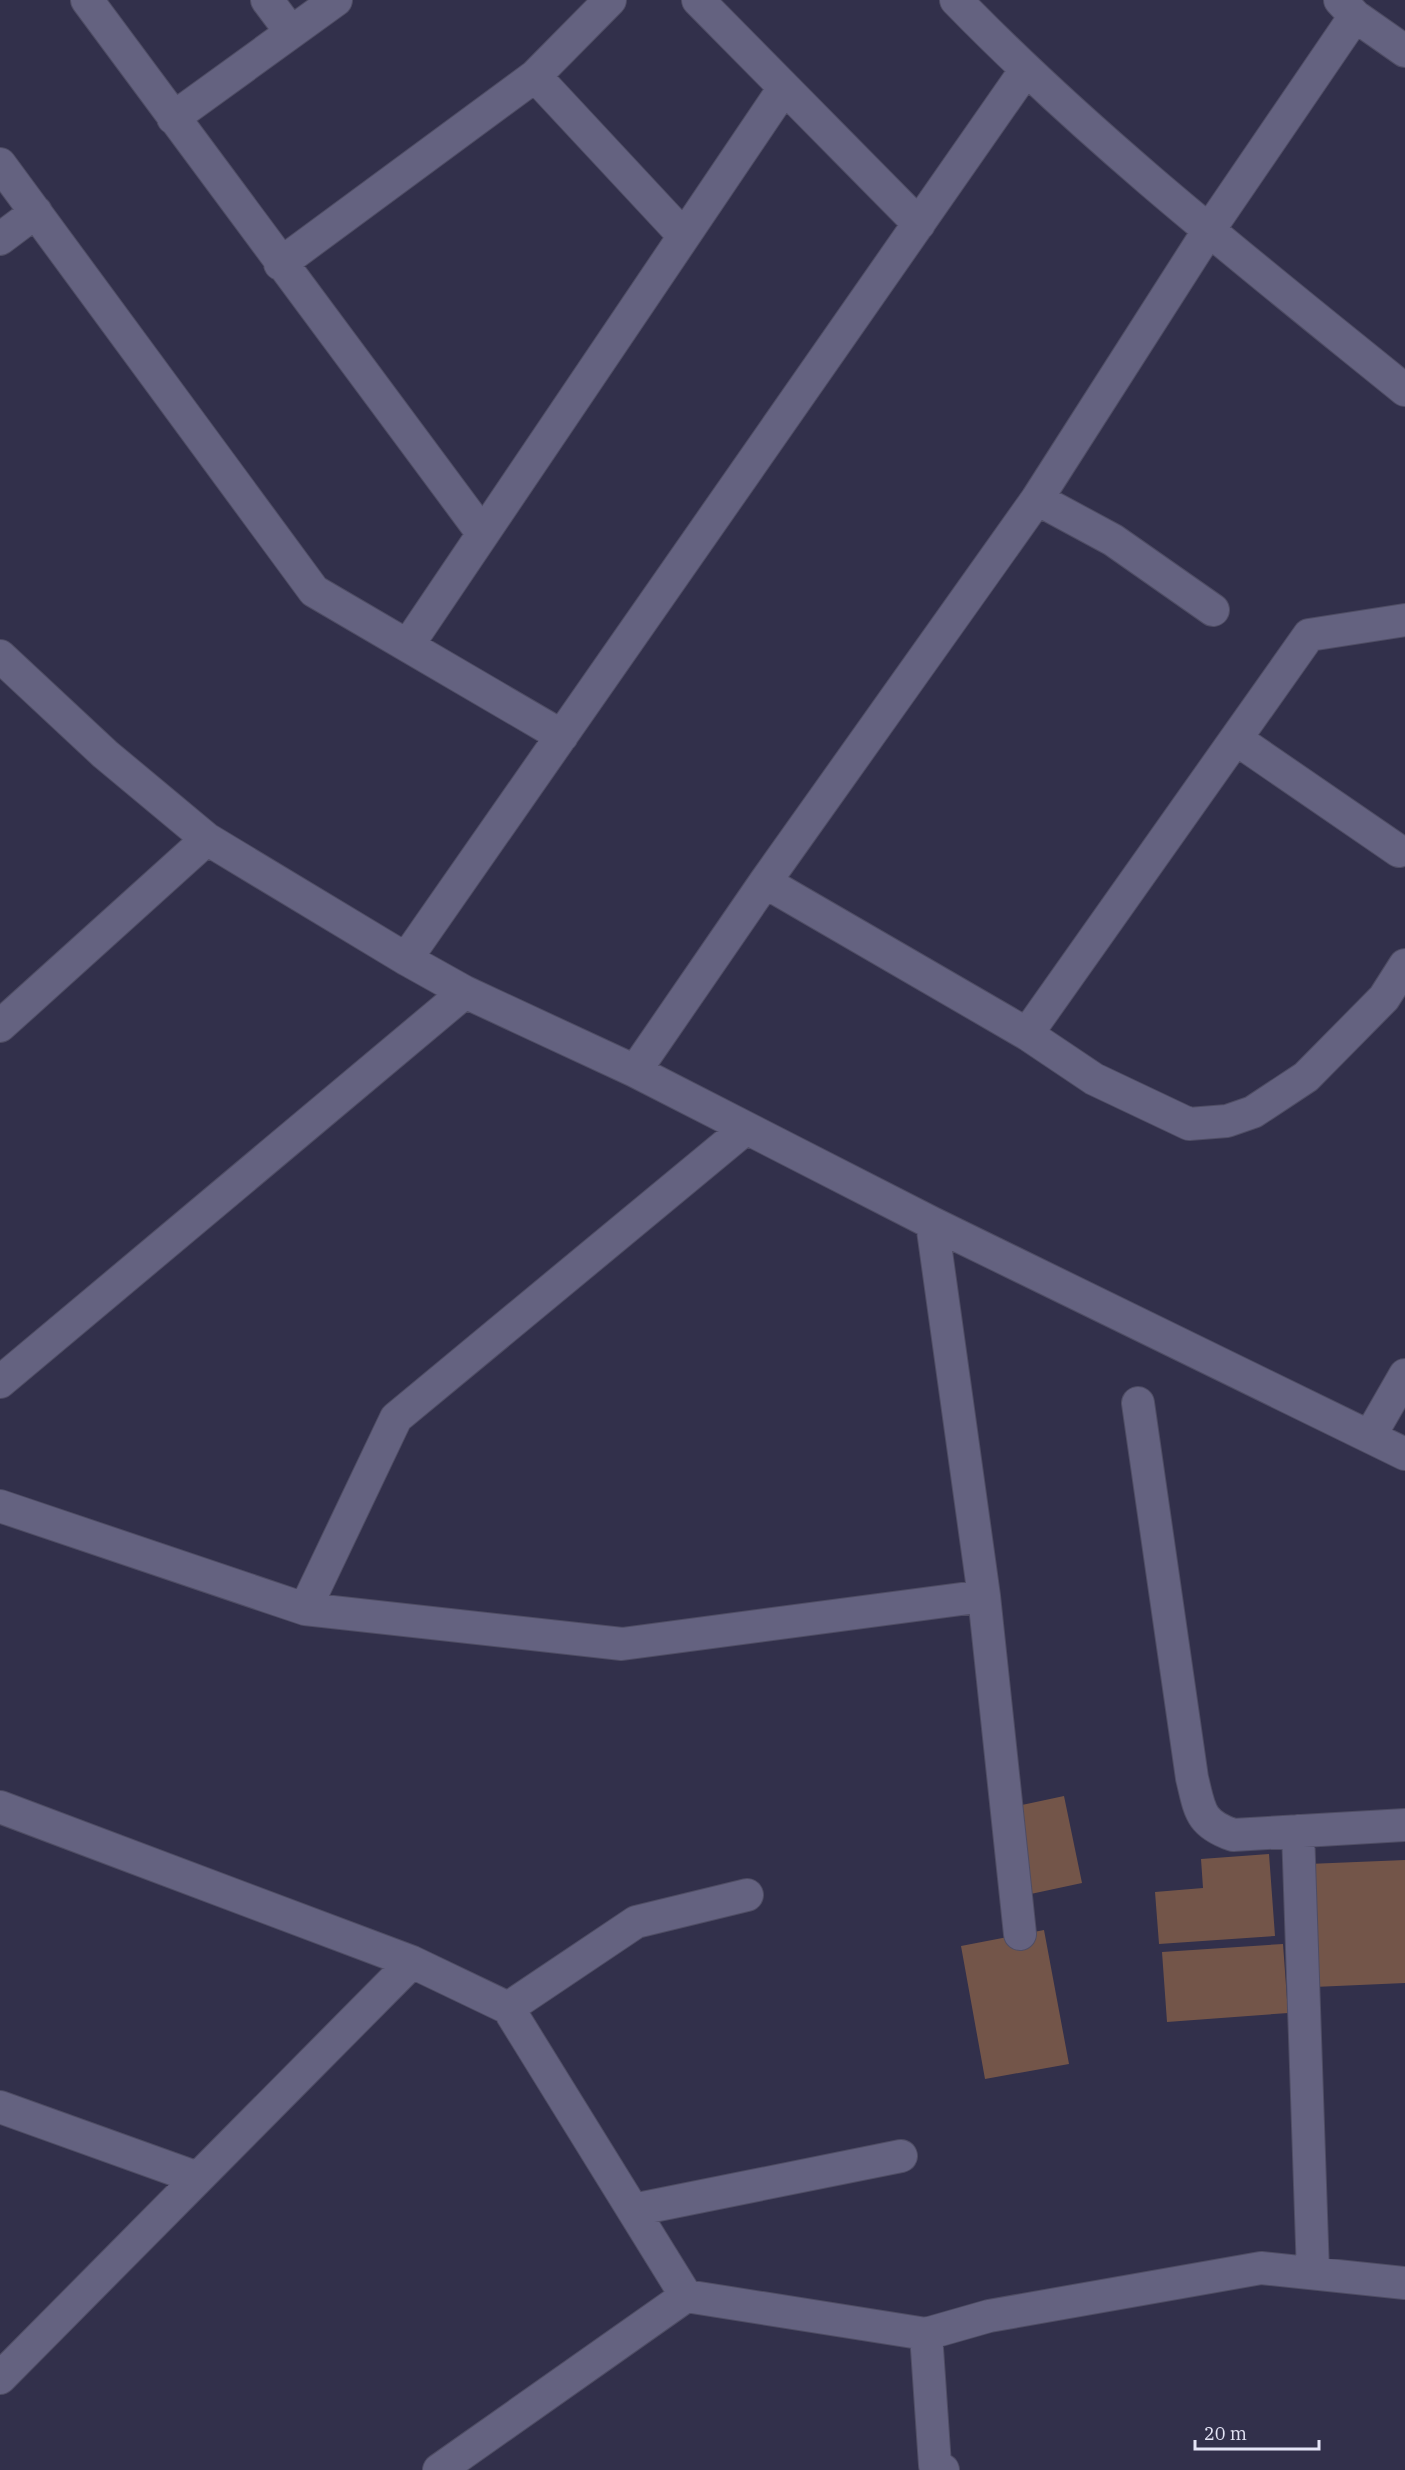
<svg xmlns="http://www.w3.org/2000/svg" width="1405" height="2470" font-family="'IBM Plex Serif',serif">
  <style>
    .building { fill: #735549 }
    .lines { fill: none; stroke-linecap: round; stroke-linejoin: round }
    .minor-casing { stroke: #4f4d64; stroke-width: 34 }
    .minor { stroke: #646280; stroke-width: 32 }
  </style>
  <rect width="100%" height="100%" fill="#32304b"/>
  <path class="building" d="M 1064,1796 L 1082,1883 L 1026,1895 L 1008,1808 Z
    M 1269,1854 L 1275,1936 L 1159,1944 L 1155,1892 L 1203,1888 L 1201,1859 Z
    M 1405,1860 L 1405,1983 L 1314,1987 L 1308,1864 Z
    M 1044,1930 L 1069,2064 L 985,2079 L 961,1946 Z
    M 1283,1944 L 1288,2013 L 1167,2022 L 1162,1952 Z"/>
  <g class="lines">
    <defs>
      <path id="minor" d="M 87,0 L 483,534
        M 267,0 L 291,32
        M 698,0 L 919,224
        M 956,0 C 1094,142 1251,265 1405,390
        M 1340,0 L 1355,16 L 1405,51
        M 535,76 L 684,236
        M 173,118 L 336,0
        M 0,164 L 314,591 L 562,736
        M 0,239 L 36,212
        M 280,264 L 535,76 L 610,0
        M 1037,499 L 1113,540 L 1213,610
        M 408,645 L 784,88
        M 0,656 L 105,754 L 207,839 L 406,959 L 465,992 L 635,1071 L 932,1223 L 1405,1454
        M 1236,739 L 1399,851
        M 765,882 L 1027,1034 L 1094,1079 L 1189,1124 L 1227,1121 L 1253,1112 L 1306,1077 L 1384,998 L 1405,965
        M 406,959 L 1025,71
        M 0,1026 L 207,839
        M 1027,1034 L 1309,635 L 1405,620
        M 635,1071 L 765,882 L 1037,499 L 1209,230 L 1355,16
        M 932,1223 L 984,1596 L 1020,1934
        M 0,1382 L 465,992
        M 1138,1403 L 1192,1778 C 1200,1810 1199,1823 1233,1835 L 1405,1825
        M 1370,1436 L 1405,1375
        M 0,1506 L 305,1609 L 622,1644 L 984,1596
        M 305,1609 L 396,1418 L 745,1129
        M 0,1807 L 412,1962 L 508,2008 L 686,2296
        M 1298,1831 L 1313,2273
        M 508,2008 L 636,1922 L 747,1895
        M 0,2107 L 195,2177
        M 633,2210 L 901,2156
        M 926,2334 L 989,2316 L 1261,2268 L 1405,2283
        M 0,2378 L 412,1962
        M 439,2470 L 686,2296 L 926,2334 L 935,2465 L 943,2470"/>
    </defs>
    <use href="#minor" class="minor-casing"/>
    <use href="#minor" class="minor"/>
  </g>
  <path d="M1195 2440v9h124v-9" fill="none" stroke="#e5e5f7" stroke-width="3"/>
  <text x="1204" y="2440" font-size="18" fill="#e5e5f7" stroke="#32304b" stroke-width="4.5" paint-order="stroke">20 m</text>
</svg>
